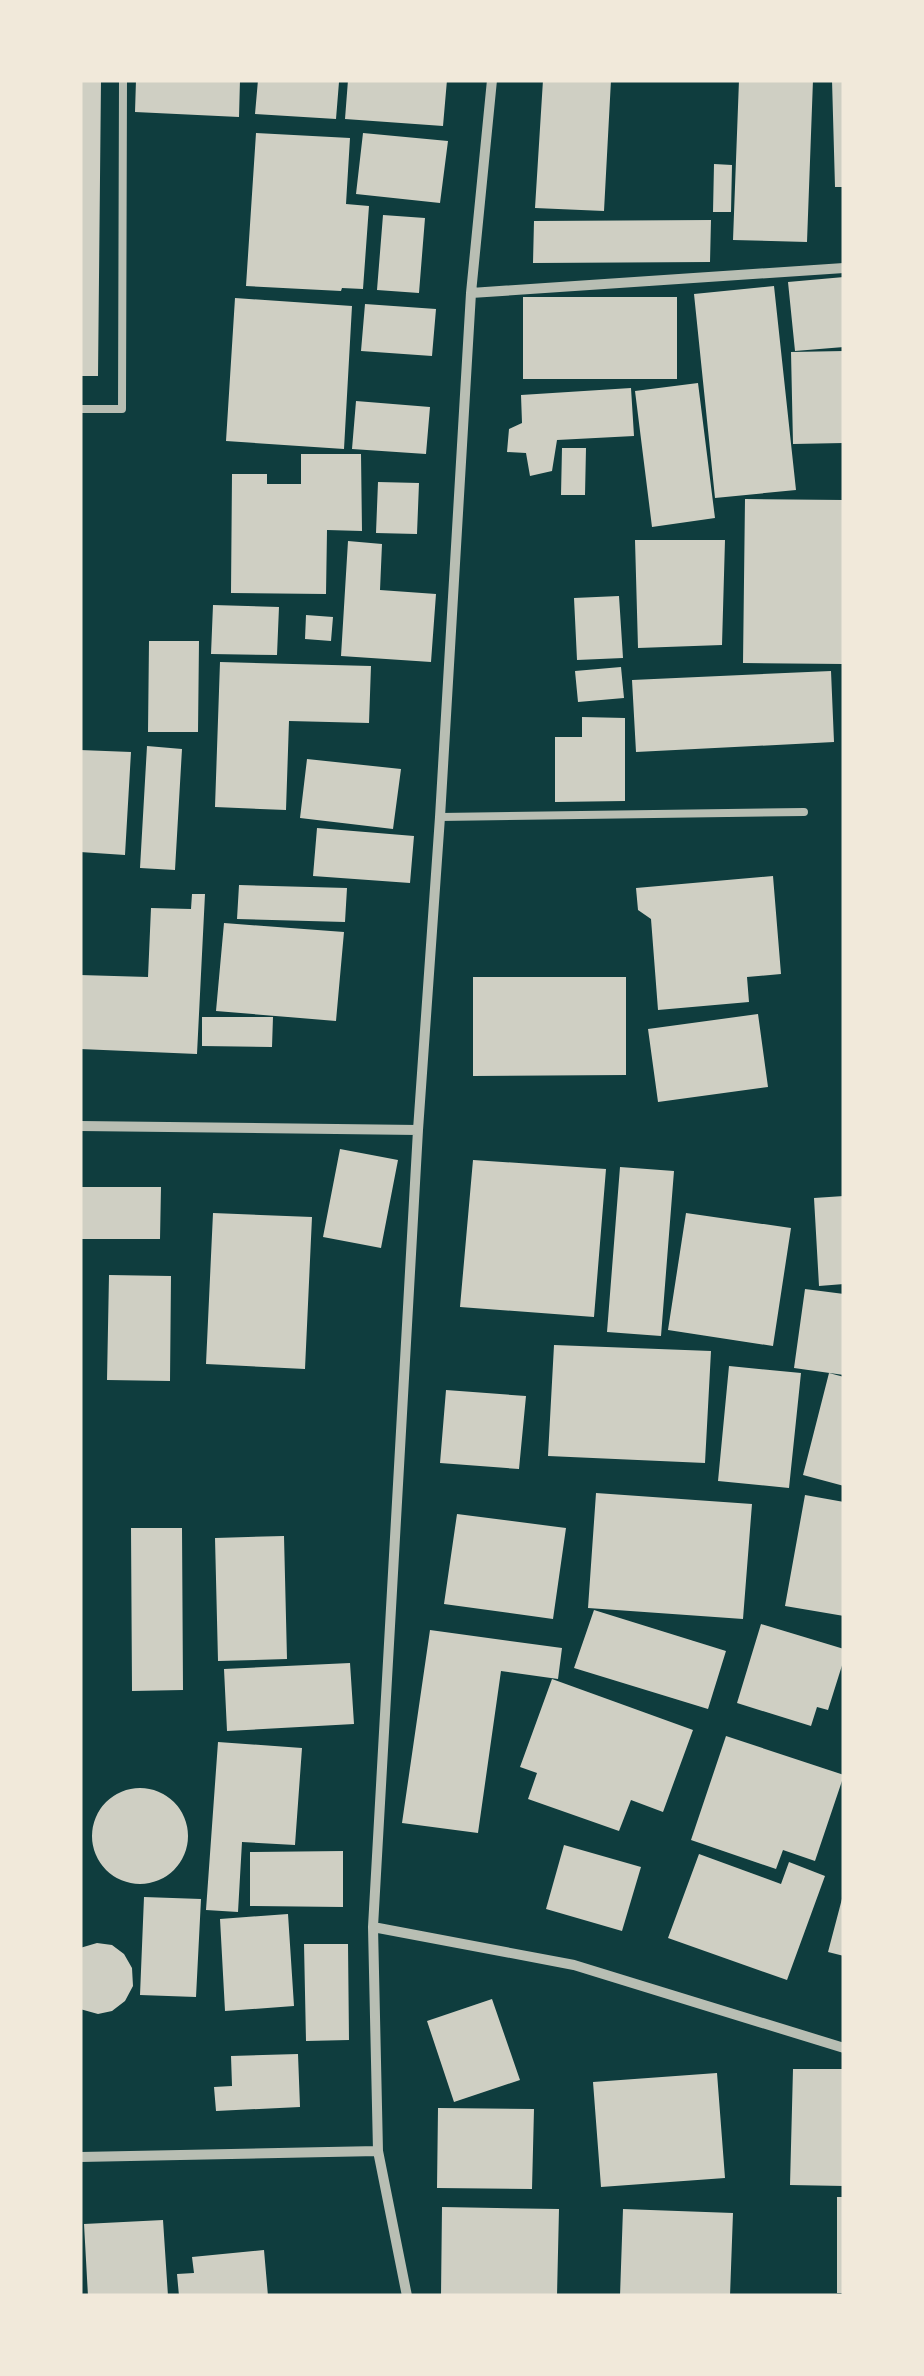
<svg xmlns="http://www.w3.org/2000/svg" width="924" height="2376" font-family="'IBM Plex Sans',sans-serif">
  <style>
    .building { fill: #cfcfc3 }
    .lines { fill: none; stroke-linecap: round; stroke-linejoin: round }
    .service { stroke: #b8beb3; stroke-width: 8 }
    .minor { stroke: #b8beb3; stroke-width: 10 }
  </style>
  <rect width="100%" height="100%" fill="#0f3d3e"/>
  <path class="building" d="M 80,80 L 101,80 L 98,376 L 80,376 Z
    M 136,80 L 240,80 L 239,117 L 135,112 Z
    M 258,80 L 339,82 L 336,119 L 255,114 Z
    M 348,80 L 447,80 L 443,126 L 345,119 Z
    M 543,80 L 611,80 L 604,211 L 535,208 Z
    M 739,80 L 813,80 L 807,242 L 733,240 Z
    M 832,80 L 844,80 L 844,187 L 835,187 Z
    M 256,133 L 350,138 L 346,204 L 369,206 L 363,289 L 342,288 L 341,291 L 246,286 Z
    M 363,133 L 448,141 L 440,203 L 356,194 Z
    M 714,164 L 732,165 L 731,212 L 713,212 Z
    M 383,215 L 425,218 L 419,293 L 377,290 Z
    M 711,220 L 710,262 L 533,263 L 534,221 Z
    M 844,277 L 844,347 L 795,351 L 788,282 Z
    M 774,286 L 796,490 L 715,498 L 694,294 Z
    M 523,297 L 677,297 L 677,379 L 523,379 Z
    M 235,298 L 352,306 L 344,449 L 226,441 Z
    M 365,304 L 436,309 L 432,356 L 361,351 Z
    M 844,351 L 844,443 L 793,444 L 791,352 Z
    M 698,383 L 715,518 L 652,527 L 635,391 Z
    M 631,388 L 634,436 L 557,440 L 552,471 L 530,476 L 526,453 L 507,452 L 509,429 L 522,423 L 521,395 Z
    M 356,401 L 430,407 L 426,454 L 352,449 Z
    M 562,448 L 586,448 L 585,495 L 561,495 Z
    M 301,454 L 361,454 L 362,531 L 327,530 L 326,594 L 231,593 L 232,474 L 267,474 L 267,484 L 301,484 Z
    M 378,482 L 419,483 L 417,534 L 376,533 Z
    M 745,499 L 844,500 L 844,664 L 743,663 Z
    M 635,540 L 725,540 L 722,645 L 638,648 Z
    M 348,541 L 382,544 L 380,590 L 436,594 L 431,662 L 341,656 Z
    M 619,596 L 623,658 L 577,660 L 574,598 Z
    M 213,605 L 279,607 L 277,655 L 211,654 Z
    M 306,615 L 333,617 L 331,641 L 305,639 Z
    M 149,641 L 199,641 L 198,732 L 148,732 Z
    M 220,662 L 371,666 L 369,723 L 289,721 L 286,810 L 215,807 Z
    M 621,667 L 624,698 L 578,702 L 575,671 Z
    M 831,671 L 834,742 L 636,752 L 632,680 Z
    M 582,717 L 625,718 L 625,801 L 555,802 L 555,737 L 582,737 Z
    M 147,746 L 182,749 L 175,870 L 140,868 Z
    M 80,750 L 131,752 L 125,855 L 80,852 Z
    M 307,759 L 401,769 L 393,829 L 300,818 Z
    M 317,828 L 414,836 L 410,883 L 313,876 Z
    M 773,876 L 781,974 L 747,977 L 749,1002 L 658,1010 L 651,919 L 638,910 L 636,888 Z
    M 239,885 L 347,888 L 345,922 L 237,919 Z
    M 192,894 L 205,894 L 197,1054 L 80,1049 L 80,975 L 148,977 L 151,908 L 191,909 Z
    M 224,923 L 344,932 L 336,1021 L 216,1011 Z
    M 473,977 L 626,977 L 626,1075 L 473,1076 Z
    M 758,1014 L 768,1087 L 658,1102 L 648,1029 Z
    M 202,1017 L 273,1017 L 272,1047 L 202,1046 Z
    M 340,1149 L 398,1160 L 381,1248 L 323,1237 Z
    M 473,1160 L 606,1169 L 594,1317 L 460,1307 Z
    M 620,1167 L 674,1171 L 661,1336 L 607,1332 Z
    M 80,1187 L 161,1187 L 160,1239 L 80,1239 Z
    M 844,1196 L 844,1284 L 819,1286 L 814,1198 Z
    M 213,1213 L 312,1217 L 305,1369 L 206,1364 Z
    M 686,1213 L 791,1228 L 773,1346 L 668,1330 Z
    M 109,1275 L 171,1276 L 170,1381 L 107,1380 Z
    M 805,1289 L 844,1294 L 844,1375 L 794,1368 Z
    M 554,1345 L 711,1351 L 705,1463 L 548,1456 Z
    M 729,1366 L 801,1373 L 789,1488 L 718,1481 Z
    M 829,1373 L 844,1377 L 844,1486 L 803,1475 Z
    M 446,1390 L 526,1396 L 519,1469 L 440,1463 Z
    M 596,1493 L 752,1504 L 743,1619 L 588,1608 Z
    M 805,1495 L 844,1502 L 844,1616 L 785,1606 Z
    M 457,1514 L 566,1528 L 553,1619 L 444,1604 Z
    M 131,1528 L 182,1528 L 183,1690 L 132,1691 Z
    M 284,1536 L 287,1659 L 218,1661 L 215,1538 Z
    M 594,1610 L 726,1651 L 708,1709 L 574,1668 Z
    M 761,1624 L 844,1649 L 844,1659 L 828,1710 L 817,1707 L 811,1726 L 737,1703 Z
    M 430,1630 L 562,1648 L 558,1679 L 501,1671 L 478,1833 L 402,1823 Z
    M 350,1663 L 354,1724 L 227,1731 L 224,1669 Z
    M 552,1679 L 693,1730 L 663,1812 L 631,1800 L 619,1831 L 528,1799 L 537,1773 L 520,1767 Z
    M 726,1736 L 844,1775 L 815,1861 L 783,1850 L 776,1869 L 691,1840 Z
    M 218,1742 L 302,1748 L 295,1845 L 242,1842 L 238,1912 L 206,1910 Z
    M92 1836a48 48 0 1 1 96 0a48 48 0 1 1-96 0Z
    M 564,1845 L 641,1867 L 622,1931 L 546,1909 Z
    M 343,1851 L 343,1907 L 250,1906 L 250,1852 Z
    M 699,1854 L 781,1884 L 789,1862 L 825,1876 L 787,1980 L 668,1938 Z
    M 843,1895 L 844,1895 L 844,1956 L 828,1952 Z
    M 144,1897 L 201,1899 L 196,1997 L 140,1995 Z
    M 288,1914 L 294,2006 L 225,2011 L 220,1919 Z
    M 97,1943 L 112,1945 L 124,1954 L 132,1968 L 133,1986 L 125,2001 L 112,2011 L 98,2014 L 80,2009 L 80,1948 Z
    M 304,1944 L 348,1944 L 349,2040 L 306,2041 Z
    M 492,1999 L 520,2080 L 454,2102 L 427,2021 Z
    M 298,2054 L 300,2107 L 216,2111 L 214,2087 L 232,2086 L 231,2056 Z
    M 793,2069 L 844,2069 L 844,2186 L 790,2185 Z
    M 717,2073 L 725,2178 L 601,2187 L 593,2082 Z
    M 438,2108 L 534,2109 L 532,2189 L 437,2188 Z
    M 837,2197 L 844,2197 L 844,2293 L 837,2293 Z
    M 442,2207 L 559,2209 L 557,2296 L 441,2296 Z
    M 623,2209 L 733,2213 L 730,2296 L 620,2296 Z
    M 163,2220 L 168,2296 L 88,2296 L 84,2224 Z
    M 264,2250 L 268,2296 L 179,2296 L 177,2274 L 194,2273 L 192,2257 Z"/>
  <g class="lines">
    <path class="service" d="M 80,409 L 122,409 L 123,80
      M 440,817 L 804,812"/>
    <path class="minor" d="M 471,293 L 844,268
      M 80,1126 L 418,1130
      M 373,1927 L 574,1965 L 844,2048
      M 80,2157 L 378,2151
      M 407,2296 L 378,2151 L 373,1927 L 418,1130 L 440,817 L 471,293 L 492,80"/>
  </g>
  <rect width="924" height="2376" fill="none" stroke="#f1e9da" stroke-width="165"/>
</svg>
